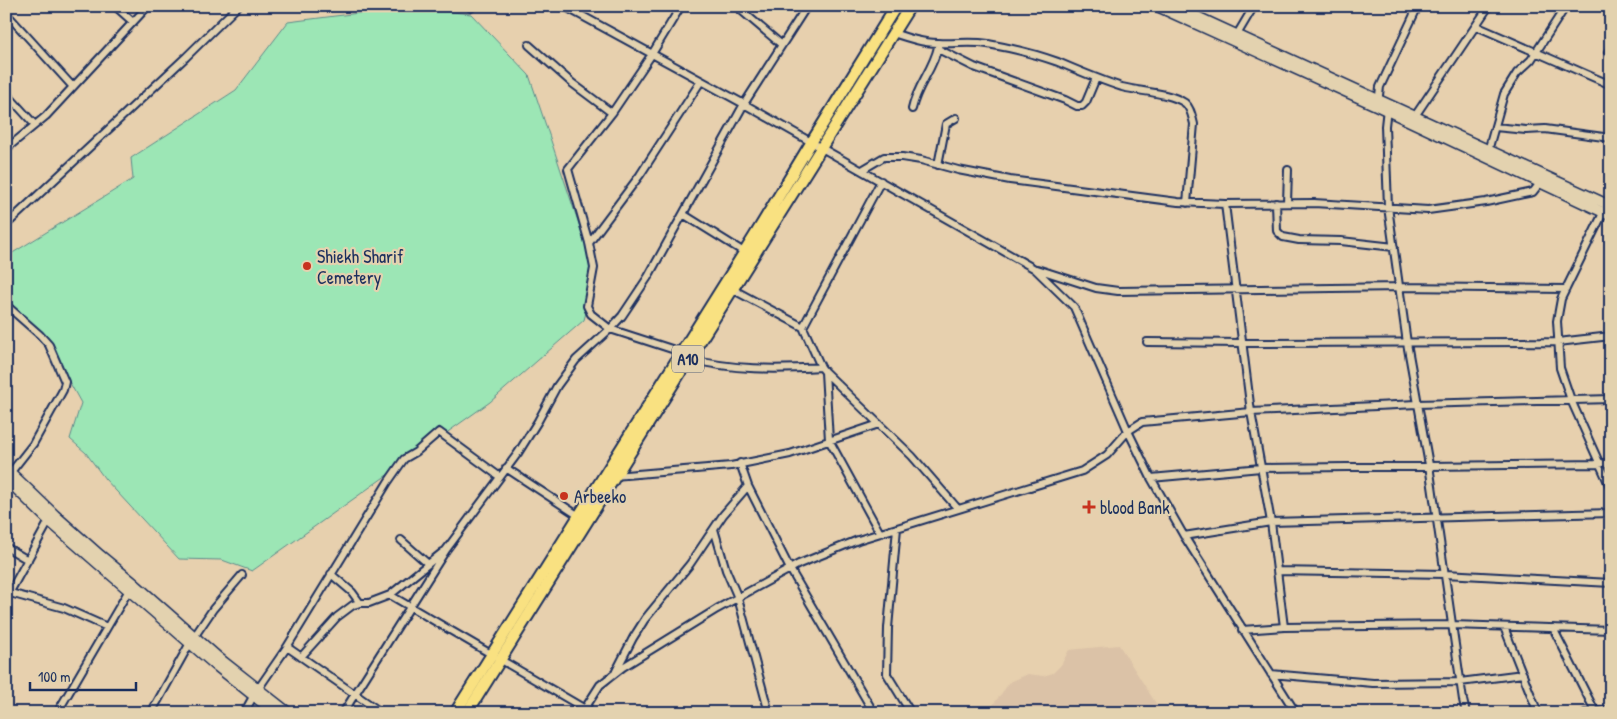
<svg xmlns="http://www.w3.org/2000/svg" width="1617" height="719" font-family="'Patrick Hand',sans-serif">
  <style>
    .built { fill: #dbc2a7 }
    .green { fill: #9ce6b5; stroke: #5c8a8a }
    .lines { fill: none; stroke-linecap: round; stroke-linejoin: round }
    .minor-casing { stroke: #1b2f5e; stroke-width: 10 }
    .secondary-casing { stroke: #1b2f5e; stroke-width: 12 }
    .trunk-casing { stroke: #1b2f5e; stroke-width: 14 }
    .minor { stroke: #e3d2af; stroke-width: 6 }
    .secondary { stroke: #e3d2af; stroke-width: 9 }
    .trunk { stroke: #f9e181; stroke-width: 10 }
    .poi-dot { fill: #c8321e; stroke: #e3d2af; stroke-width: 2 }
    .labels { text-anchor: middle; dominant-baseline: central; stroke-width: 4.5; stroke-linejoin: round; paint-order: stroke }
    .shield { fill: #e3d2af; stroke: #576076; stroke-width: 1 }
    .shield-label { font-size: 16px; font-weight: bold; fill: #1b2f5e }
    .poi-label { font-size: 18px; fill: #1b2f5e; stroke: #e3d2af; text-anchor: start }
  </style>
  <rect width="100%" height="100%" fill="#e7d0ae"/>
  <filter id="ink" filterUnits="userSpaceOnUse"><feTurbulence type="fractalNoise" baseFrequency=".02" numOctaves="2"/><feDisplacementMap in="SourceGraphic" scale="10" xChannelSelector="R" yChannelSelector="G"/><feConvolveMatrix kernelMatrix="1 2 1 2 8 2 1 2 1" color-interpolation-filters="sRGB"/></filter>
  <g filter="url(#ink)">
    <path class="built" d="M 1119,645 L 1162,713 L 994,713 L 992,706 L 1010,682 L 1028,674 L 1043,676 L 1053,673 L 1061,665 L 1069,650 Z"/>
    <path class="green" d="M 406,7 L 471,14 L 529,75 L 596,275 L 584,320 L 490,402 L 252,571 L 222,560 L 179,559 L 105,479 L 86,453 L 70,439 L 81,403 L 44,336 L 6,300 L 6,257 L 133,179 L 131,158 L 236,90 L 288,22 Z"/>
    <g class="lines">
      <defs>
        <path id="minor" d="M 115,6 L 133,22
          M 564,6 L 744,104 L 1035,269 L 1074,307 L 1128,431 L 1151,478 L 1184,536 L 1296,713
          M 681,6 L 652,54 L 612,113 L 568,169 L 589,243 L 594,268 L 587,306 L 591,314 L 610,329 L 681,352
          M 736,6 L 782,45
          M 471,8 L 471,6
          M 6,13 L 73,87
          M 1476,26 L 1611,85
          M 893,33 C 908,38 923,43 938,43 C 955,44 971,41 988,44 C 1011,48 1036,54 1058,62 C 1079,71 1100,80 1122,87 C 1141,92 1169,92 1185,103 C 1191,108 1192,117 1194,124 L 1187,203
          M 1235,38 L 1254,6
          M 529,45 L 572,83 L 612,113
          M 938,49 L 974,67 L 1065,100 L 1077,106 L 1082,106 L 1086,102 L 1096,78
          M 1608,52 L 1611,48
          M 6,93 L 35,125
          M 1378,104 L 1380,87 L 1418,6
          M 1387,108 L 1385,126 L 1388,207 L 1407,343 L 1429,465 L 1463,700 L 1466,713
          M 912,109 C 917,85 933,70 938,47
          M 1415,116 L 1489,6
          M 1495,127 L 1526,130 L 1545,129 L 1611,138
          M 6,149 L 46,116 L 148,6
          M 1488,151 L 1504,94 L 1517,73 L 1531,60 L 1566,6
          M 938,165 L 946,124 L 956,118
          M 862,170 L 884,157 L 902,157 L 921,160 L 958,170 L 1010,180 L 1178,202 L 1225,204 L 1314,203 L 1428,210 L 1486,202 L 1533,192 L 1540,183
          M 881,181 L 803,327 L 821,367 L 825,372 L 912,456 L 958,509
          M 1276,203 L 1277,231 L 1283,237 L 1299,240 L 1341,241 L 1394,247
          M 1287,203 L 1288,170
          M 1225,204 L 1251,412 L 1271,522 L 1284,627
          M 1605,209 L 1561,299 L 1557,321 L 1560,368 L 1571,400 L 1611,489
          M 683,214 L 744,252
          M 6,225 L 186,57 L 238,6
          M 589,243 L 640,175 L 701,81
          M 1037,269 L 1096,288 L 1118,291 L 1400,287 L 1566,289
          M 732,289 L 803,327
          M 6,305 L 40,335 L 49,345 L 65,382 L 63,390 L 33,444 L 11,472
          M 1147,342 L 1243,343 L 1558,342 L 1611,336
          M 689,359 C 733,370 775,370 821,367
          M 825,372 L 829,440 L 880,533
          M 506,468 L 579,516
          M 614,476 L 731,466 L 790,454 L 879,424
          M 1151,478 L 1261,468 L 1599,464 L 1611,462
          M 748,486 L 790,569 L 874,713
          M 897,528 L 888,628 L 887,674 L 911,713
          M 714,529 L 726,570 L 738,598 L 769,713
          M 1184,536 L 1271,522 L 1611,513
          M 401,540 L 427,563
          M 6,547 L 28,560
          M 1277,571 L 1445,574 L 1611,583
          M 331,574 L 352,592 L 360,603
          M 10,593 L 64,608 L 107,627
          M 390,595 L 592,713
          M 6,599 L 49,521
          M 1504,627 L 1538,713
          M 1553,628 L 1596,713
          M 1242,630 L 1284,627 L 1452,625 L 1611,630
          M 287,647 L 382,713
          M 301,657 L 337,617 L 353,605 L 360,603 L 369,603 L 390,595 L 443,552
          M 616,671 L 633,638 L 645,619 L 690,564 L 723,515 L 748,486 L 740,463
          M 1271,674 L 1373,683 L 1460,682 L 1523,674
          M 57,713 L 129,590
          M 151,713 L 190,643 L 213,609 L 242,575
          M 244,713 L 254,695 L 287,647 L 388,482 L 404,459 L 416,452 L 439,432 L 500,477
          M 343,713 L 446,550 L 518,453 L 538,421 L 557,386 L 576,360 L 610,329 L 622,316 L 648,277 L 744,104 L 807,6
          M 582,713 L 600,685 L 623,667 L 717,609 L 799,564 L 858,540 L 1082,471 L 1107,455 L 1128,431 L 1142,422 L 1251,412 L 1417,404 L 1611,399
          M 1585,713 L 1611,709"/>
        <path id="secondary" d="M 1156,6 L 1377,106 L 1611,216
          M 1174,6 C 1320,72 1465,140 1611,206
          M 6,468 L 55,515 L 100,555 L 134,583 L 219,658 L 289,713
          M 6,479 L 49,521 L 96,562 L 215,665 L 275,713"/>
        <path id="trunk" d="M 455,713 L 754,237 L 811,143 L 896,6
          M 467,713 L 910,6"/>
      </defs>
      <use href="#minor" class="minor-casing"/>
      <use href="#secondary" class="secondary-casing"/>
      <use href="#trunk" class="trunk-casing"/>
      <use href="#minor" class="minor"/>
      <use href="#secondary" class="secondary"/>
      <use href="#trunk" class="trunk"/>
    </g>
  </g>
  <g class="poi-dot">
    <circle cx="307" cy="266" r="5"/>
    <circle cx="564" cy="496" r="5"/>
    <path d="M1086.5 499.5h5v5h5v5h-5v5h-5v-5h-5v-5h5z"/>
  </g>
  <g class="labels">
    <rect class="shield" x="672" y="345.5" width="32" height="27" rx="4"/>
    <g class="shield-label">
      <text x="688" y="359">A10</text>
    </g>
    <g class="poi-label">
      <text x="317" y="256">Shiekh Sharif<tspan x="317" dy="21">Cemetery</tspan></text>
      <text x="574" y="496">Arbeeko</text>
      <text x="1100" y="507">blood Bank</text>
    </g>
  </g>
  <rect width="1617" height="719" fill="none" stroke="#e3d2af" stroke-width="25"/>
  <rect x="12" y="12" width="1592" height="694" fill="none" stroke="#1b2f5e" stroke-width="2" filter="url(#ink)"/>
  <path d="M30 682v8h106v-8" fill="none" stroke="#1b2f5e" stroke-width="2.5"/>
  <text x="38" y="682" font-size="15" fill="#1b2f5e" stroke="#e3d2af" stroke-width="4" paint-order="stroke">100 m</text>
</svg>
